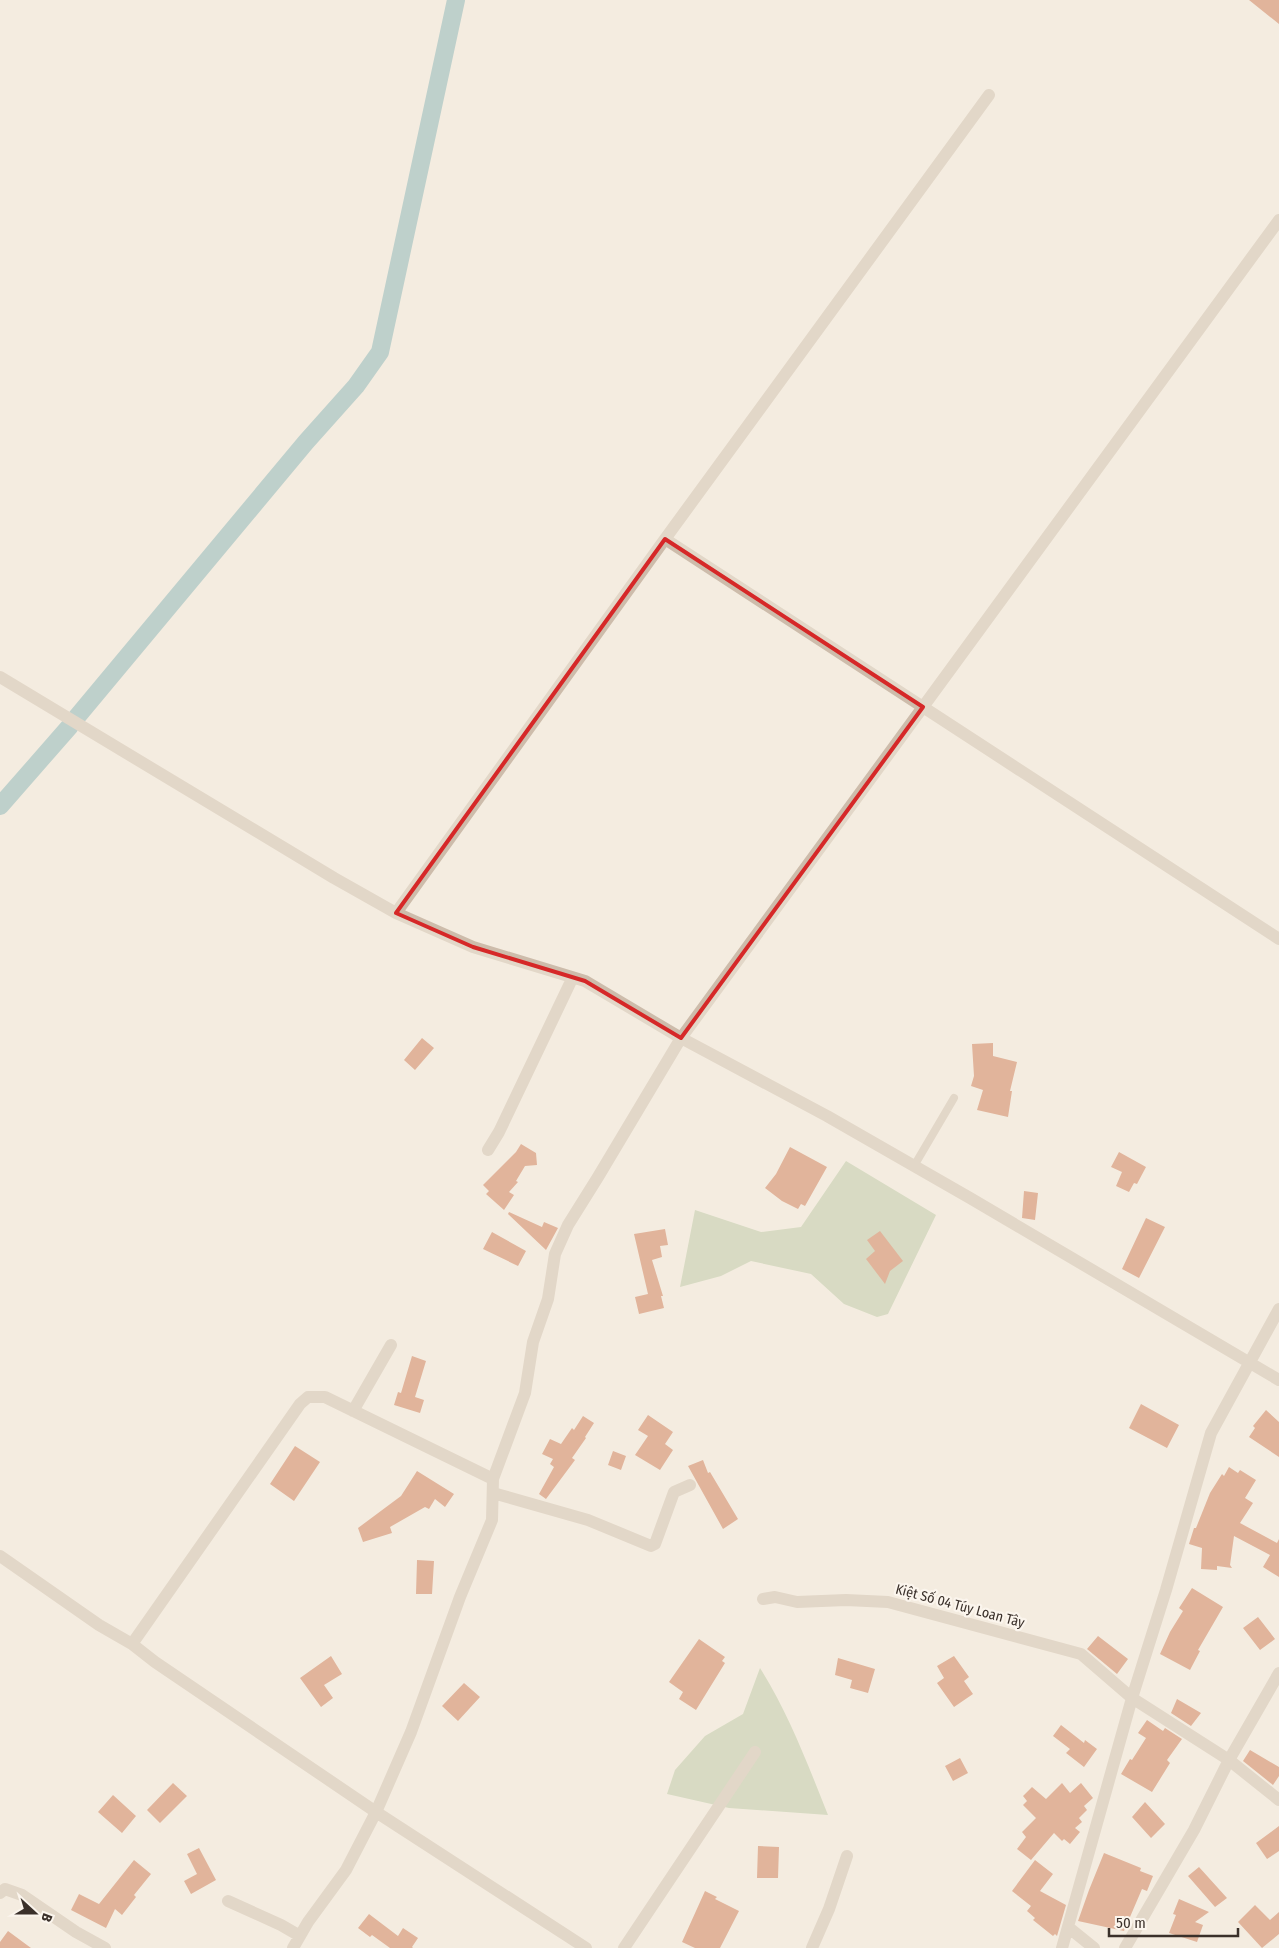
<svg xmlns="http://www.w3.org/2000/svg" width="1279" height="1948" font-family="'Fira Sans Condensed',sans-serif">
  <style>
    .green { fill: #b5c49f }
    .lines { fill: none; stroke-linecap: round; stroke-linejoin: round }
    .canal { stroke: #7dadb2; stroke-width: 18 }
    .building { fill: #ca6f48 }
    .lane { stroke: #cdbcab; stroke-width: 8 }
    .street { stroke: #cdbcab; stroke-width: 12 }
    .marked { fill: none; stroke: #d62828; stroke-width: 4; stroke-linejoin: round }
    .labels { text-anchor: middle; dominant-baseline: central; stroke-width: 4.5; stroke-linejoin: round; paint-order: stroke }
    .street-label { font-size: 14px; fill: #3a302a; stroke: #fbf5ed }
  </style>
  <rect width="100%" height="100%" fill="#f4ece0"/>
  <path class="green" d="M 846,1161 L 936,1215 L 888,1314 L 877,1317 L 844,1304 L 811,1274 L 751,1261 L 721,1276 L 680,1287 L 695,1210 L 761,1232 L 801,1227 Z
    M 760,1668 C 789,1714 808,1765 828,1815 L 729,1808 L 667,1794 L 675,1770 L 705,1736 L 743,1714 Z"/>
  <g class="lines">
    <path class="canal" d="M 76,718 L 306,442 L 356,386 L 380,352 L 456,0
      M 0,806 L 70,726"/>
  </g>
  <path class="building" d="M 1249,0 L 1279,0 L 1279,24 Z
    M 422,1038 L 434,1048 L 415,1070 L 404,1060 Z
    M 993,1043 L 993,1056 L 1017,1062 L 1010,1091 L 1012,1091 L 1008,1117 L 977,1110 L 983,1090 L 971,1086 L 974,1076 L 972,1044 Z
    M 521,1144 L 536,1153 L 537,1165 L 525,1166 L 516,1181 L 518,1182 L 509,1192 L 514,1195 L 504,1210 L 486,1194 L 489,1191 L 483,1185 L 516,1152 Z
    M 790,1147 L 827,1167 L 805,1206 L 801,1204 L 798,1209 L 782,1201 L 765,1188 L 776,1174 Z
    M 1119,1152 L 1146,1167 L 1137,1184 L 1134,1183 L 1129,1192 L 1116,1186 L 1122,1172 L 1111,1167 Z
    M 1024,1191 L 1038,1193 L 1035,1220 L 1022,1218 Z
    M 509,1212 L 542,1227 L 544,1222 L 558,1228 L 546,1250 L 508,1214 Z
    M 1146,1218 L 1165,1227 L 1139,1278 L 1122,1269 Z
    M 665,1229 L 668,1245 L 660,1246 L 662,1257 L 652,1260 L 663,1296 L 661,1296 L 664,1308 L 639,1314 L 635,1297 L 648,1294 L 634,1234 Z
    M 880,1231 L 903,1261 L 890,1271 L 885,1284 L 866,1259 L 875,1251 L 867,1240 Z
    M 492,1232 L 526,1251 L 518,1266 L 483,1249 Z
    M 412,1356 L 426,1361 L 415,1397 L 424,1400 L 420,1413 L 394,1405 L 398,1392 L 401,1393 Z
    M 1141,1404 L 1179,1425 L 1167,1448 L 1129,1428 Z
    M 1266,1410 L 1279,1422 L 1279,1457 L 1249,1437 L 1255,1428 L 1253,1426 Z
    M 648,1415 L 673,1432 L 665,1444 L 673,1450 L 660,1470 L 635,1455 L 648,1436 L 638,1430 Z
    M 583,1416 L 594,1423 L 585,1437 L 586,1438 L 572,1458 L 575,1460 L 546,1499 L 539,1494 L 554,1467 L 550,1464 L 553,1459 L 542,1454 L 550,1439 L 561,1444 L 572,1428 L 574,1430 Z
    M 295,1446 L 320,1462 L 294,1501 L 270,1484 Z
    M 613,1451 L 626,1456 L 621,1470 L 608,1465 Z
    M 703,1460 L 708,1473 L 710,1472 L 738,1519 L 723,1529 L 688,1466 Z
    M 1229,1467 L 1238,1473 L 1240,1470 L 1256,1480 L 1245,1498 L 1253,1503 L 1240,1523 L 1277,1543 L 1279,1539 L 1279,1577 L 1263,1567 L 1270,1555 L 1234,1536 L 1230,1565 L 1232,1568 L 1217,1566 L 1217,1570 L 1201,1569 L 1202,1548 L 1189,1544 L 1194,1528 L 1196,1528 L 1210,1493 L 1222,1474 L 1224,1476 Z
    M 417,1471 L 454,1494 L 445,1507 L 435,1499 L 429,1509 L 425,1507 L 390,1527 L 392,1533 L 363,1542 L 358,1528 L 401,1496 Z
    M 417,1560 L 434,1561 L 432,1594 L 416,1594 Z
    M 1192,1588 L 1223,1607 L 1198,1650 L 1200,1651 L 1190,1670 L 1160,1654 L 1170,1632 L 1183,1611 L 1179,1608 Z
    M 1258,1617 L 1275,1639 L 1260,1650 L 1243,1628 Z
    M 1098,1636 L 1128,1659 L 1117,1674 L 1087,1649 Z
    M 699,1639 L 725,1657 L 722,1661 L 725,1663 L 696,1710 L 679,1699 L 683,1692 L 669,1682 Z
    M 331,1656 L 342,1674 L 324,1685 L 333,1698 L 321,1707 L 300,1678 Z
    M 954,1656 L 969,1677 L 964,1681 L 973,1694 L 954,1707 L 937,1683 L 944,1678 L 937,1666 Z
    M 838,1658 L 875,1669 L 868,1693 L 850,1688 L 852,1680 L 835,1675 Z
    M 464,1683 L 480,1697 L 458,1721 L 442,1706 Z
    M 1177,1699 L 1201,1713 L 1191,1726 L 1171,1713 Z
    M 1147,1720 L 1163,1731 L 1165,1728 L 1182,1739 L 1167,1760 L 1170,1763 L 1152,1792 L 1121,1774 L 1130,1759 L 1132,1760 L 1146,1738 L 1138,1733 Z
    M 1061,1725 L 1084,1743 L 1085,1740 L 1097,1749 L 1084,1767 L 1066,1753 L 1070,1749 L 1053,1736 Z
    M 1250,1750 L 1279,1767 L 1279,1776 L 1273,1785 L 1243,1761 Z
    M 960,1758 L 968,1773 L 953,1781 L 945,1766 Z
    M 173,1783 L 187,1796 L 160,1823 L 147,1810 Z
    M 1062,1783 L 1070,1793 L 1081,1783 L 1093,1798 L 1084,1806 L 1087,1810 L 1079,1818 L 1082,1822 L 1075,1828 L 1080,1832 L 1070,1844 L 1064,1839 L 1062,1841 L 1054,1833 L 1031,1860 L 1017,1849 L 1026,1837 L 1022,1832 L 1036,1818 L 1023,1805 L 1027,1801 L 1023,1796 L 1032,1787 L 1046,1799 Z
    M 113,1795 L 136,1816 L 122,1833 L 98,1812 Z
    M 1145,1802 L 1165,1824 L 1151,1838 L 1132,1817 Z
    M 1279,1826 L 1279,1851 L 1267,1859 L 1256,1843 Z
    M 758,1846 L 779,1847 L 778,1878 L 757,1878 Z
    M 199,1848 L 216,1880 L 191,1894 L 184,1881 L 197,1874 L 187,1854 Z
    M 1104,1853 L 1141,1868 L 1140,1871 L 1153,1876 L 1147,1891 L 1142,1889 L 1124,1931 L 1078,1921 L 1089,1890 Z
    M 134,1860 L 151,1874 L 134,1895 L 136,1897 L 122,1915 L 115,1909 L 106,1928 L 71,1910 L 79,1894 L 99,1904 Z
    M 1035,1860 L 1053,1874 L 1040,1891 L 1066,1905 L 1057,1936 L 1055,1934 L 1053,1936 L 1033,1920 L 1035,1918 L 1027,1911 L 1031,1906 L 1012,1891 Z
    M 1199,1867 L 1227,1898 L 1215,1907 L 1188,1876 Z
    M 705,1891 L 717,1897 L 715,1899 L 739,1911 L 720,1948 L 695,1948 L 682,1942 Z
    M 1179,1899 L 1209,1912 L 1195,1922 L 1203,1925 L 1197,1942 L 1169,1933 L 1176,1915 L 1173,1914 Z
    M 1255,1905 L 1270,1920 L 1279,1912 L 1279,1934 L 1262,1948 L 1238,1922 Z
    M 369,1914 L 398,1936 L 403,1928 L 418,1938 L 412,1947 L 413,1948 L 390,1948 L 372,1935 L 370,1937 L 358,1928 Z
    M 8,1931 L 31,1948 L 0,1948 L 0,1942 Z"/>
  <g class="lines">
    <path class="lane" d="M 914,1166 L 954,1098"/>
    <path class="street" d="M 665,539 L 1279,939
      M 0,677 L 334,878 L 396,913 L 473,947 L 585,981 L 681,1038 L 827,1116 L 970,1198 L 1279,1380
      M 396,913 L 665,539 L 989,95
      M 488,1150 L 499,1132 L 572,979
      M 353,1411 L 391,1345
      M 493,1493 L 588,1520 L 651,1546 L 655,1544 L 674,1492 L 690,1485
      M 0,1556 L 99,1625 L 132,1644 L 155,1662 L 376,1812 L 586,1948
      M 763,1599 L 775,1597 L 797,1602 L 846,1600 L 888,1602 L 1081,1654 L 1132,1698 L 1229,1760 L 1279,1800
      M 132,1644 L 300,1404 L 308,1397 L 325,1397 L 493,1479
      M 0,1893 L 5,1889 L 22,1895 L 76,1932 L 105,1948
      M 228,1901 L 281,1925 L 300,1936
      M 1068,1927 L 1094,1948
      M 293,1948 L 308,1922 L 346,1870 L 376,1812 L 411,1732 L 460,1597 L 492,1520 L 493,1479 L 525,1393 L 533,1342 L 548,1299 L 555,1254 L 568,1225 L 598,1177 L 681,1038 L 1279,220
      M 624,1948 L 755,1752
      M 812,1948 L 829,1909 L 847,1856
      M 1062,1948 L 1132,1698 L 1166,1590 L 1211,1433 L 1279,1309
      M 1125,1948 L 1194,1830 L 1229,1760 L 1279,1673"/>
  </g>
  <path d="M0 0H1279V1948H0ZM 665,539 L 923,707 L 681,1038 L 585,981 L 473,947 L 396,913 Z" fill="#f4ece0" fill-opacity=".55" fill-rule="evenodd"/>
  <path class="marked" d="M 665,539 L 923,707 L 681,1038 L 585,981 L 473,947 L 396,913 Z"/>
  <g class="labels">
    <g class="street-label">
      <text transform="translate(960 1606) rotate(15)">Kiệt Số 04 Túy Loan Tây</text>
    </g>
  </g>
  <g transform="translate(35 1913) rotate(111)" stroke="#fbf5ed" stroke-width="4" paint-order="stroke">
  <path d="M0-4L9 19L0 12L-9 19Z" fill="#3a302a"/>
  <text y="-8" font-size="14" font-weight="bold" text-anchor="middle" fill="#3a302a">B</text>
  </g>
  <path d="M1109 1928v8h129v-8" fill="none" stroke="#3a302a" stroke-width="2.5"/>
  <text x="1116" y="1928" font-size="15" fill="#3a302a" stroke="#fbf5ed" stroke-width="4" paint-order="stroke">50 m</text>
</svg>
